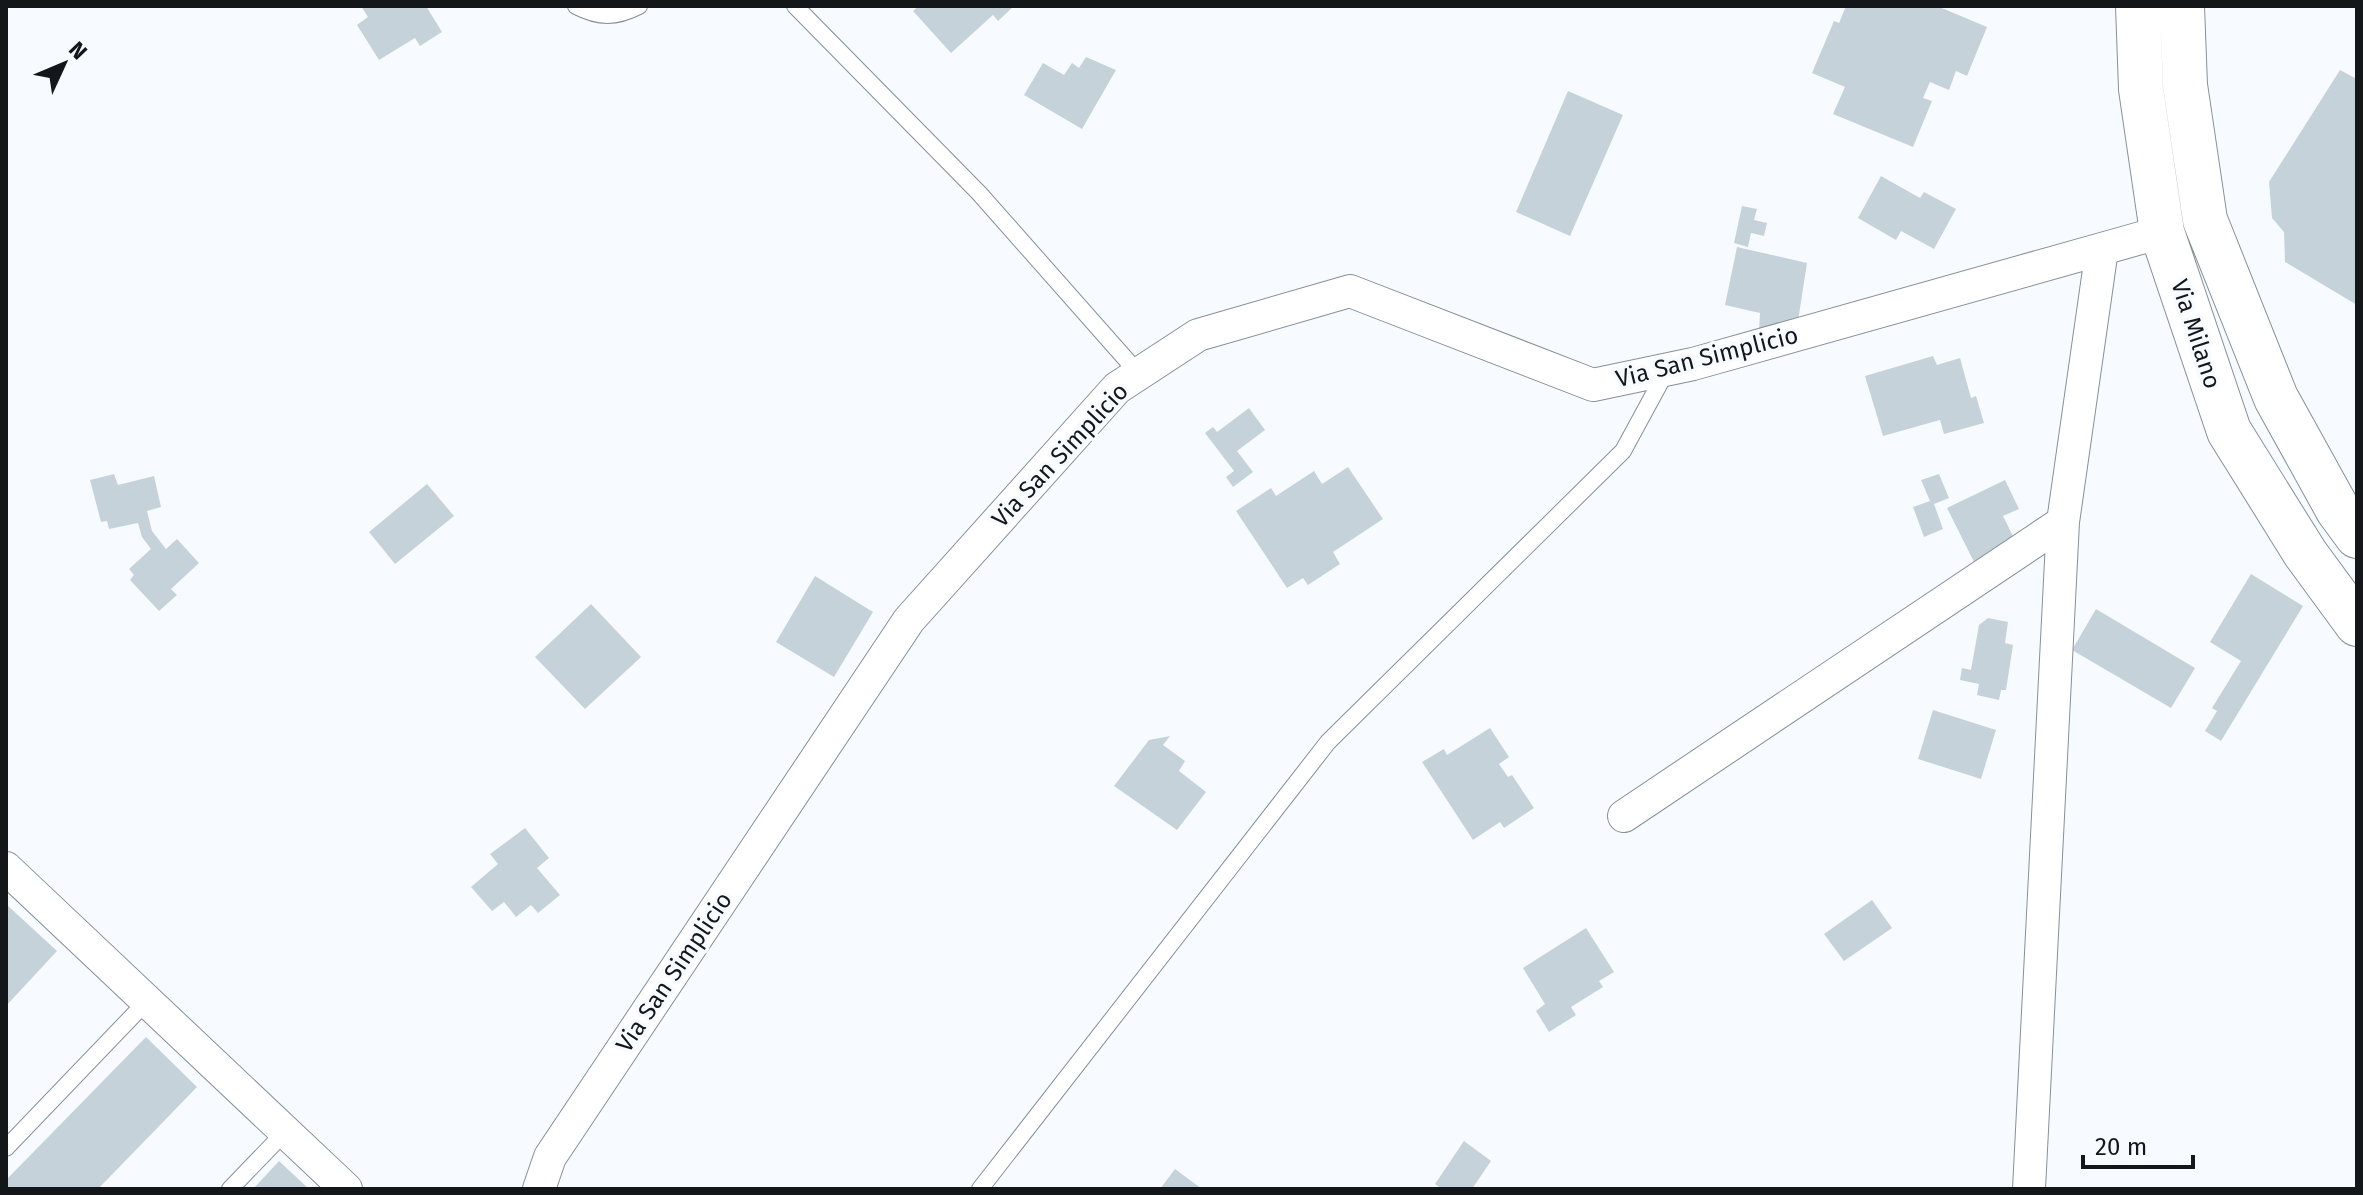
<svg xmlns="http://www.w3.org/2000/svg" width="2363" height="1195" viewBox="0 0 2363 1195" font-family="'Fira Sans',sans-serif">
<rect width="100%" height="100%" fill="#f7fbff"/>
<!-- building -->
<path fill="#c6d2da" d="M361,6H426L442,32L420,46L415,38L379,60L357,25L368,17Z
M919,6H1014L998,21L993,15L951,53L913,11Z
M1846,6H1937L1987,27L1967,76L1956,71L1949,90L1930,82L1923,98L1932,101L1913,147L1833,114L1845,87L1812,73L1834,21L1839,23Z
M1086,57L1116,70L1082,129L1024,95L1043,63L1064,75L1072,63L1079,68Z
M2340,70L2357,79V305L2285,262L2284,232L2272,218L2269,182Z
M1568,91L1623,115L1570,236L1516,212Z
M1881,176L1920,198L1924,192L1956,209L1934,249L1901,231L1896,240L1858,218Z
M1742,206L1757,209L1754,220L1767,223L1764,236L1751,233L1748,247L1734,243Z
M1737,247L1807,263L1798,321L1759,332L1760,313L1725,305Z
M1933,356L1937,365L1960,358L1971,398L1976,396L1984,423L1944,434L1940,420L1883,436L1865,376Z
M1249,408L1265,430L1237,451L1253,472L1233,487L1226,477L1234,471L1205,433L1213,427L1217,432Z
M1348,467L1383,519L1333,552L1340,564L1308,585L1303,578L1287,588L1236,511L1271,488L1276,496L1314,471L1322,484Z
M114,474L118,485L154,476L161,507L147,511L152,531L166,549L177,539L199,563L171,589L177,595L159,611L130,580L134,575L129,569L151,549L142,537L138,523L109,529L107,521L101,522L90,480Z
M1939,474L1949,498L1934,504L1943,529L1924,537L1913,507L1930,501L1921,480Z
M2005,480L2019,509L2003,516L2017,544L1975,564L1947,508Z
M427,484L454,516L395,564L369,532Z
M2251,574L2303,606L2221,741L2205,731L2217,711L2212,708L2241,661L2210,642Z
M815,576L873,612L834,677L776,642Z
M591,604L641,657L585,709L535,657Z
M2096,609L2195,668L2171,708L2072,650Z
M1988,618L2008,622L2005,643L2013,645L2006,690H2001L1999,700L1977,695L1979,684L1960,680L1962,668L1971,670L1979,625Z
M1933,710L1996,730L1981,779L1918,759Z
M1490,728L1509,757L1499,764L1508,777L1512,775L1534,808L1504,828L1500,822L1473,840L1422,762L1444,749L1447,755Z
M1170,736L1163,745L1185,761L1179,771L1206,792L1177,830L1114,786L1149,740Z
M525,828L549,858L537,868L560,895L538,913L531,905L516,917L504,902L492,911L471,887L498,864L490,854Z
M1872,900L1892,928L1844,961L1824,934Z
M6,904L57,951L6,1006Z
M1586,928L1614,972L1599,981L1603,987L1571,1007L1576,1015L1549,1032L1536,1011L1545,1004L1523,968Z
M146,1037L197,1087L98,1189H6V1180Z
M1464,1141L1491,1161L1472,1189H1442L1435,1184Z
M279,1161L309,1189H253Z
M1175,1169L1202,1189H1160Z"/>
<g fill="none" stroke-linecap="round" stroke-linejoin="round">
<defs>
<path id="service" d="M576,6C599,18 616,18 639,6
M795,6L979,193L1139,374
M6,1148L147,1001
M230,1189L285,1132
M980,1189L1328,742L1623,451L1667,370"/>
<path id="minor" d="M1624,816L2063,522
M6,868L346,1189
M539,1189L550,1157L909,620L1117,388L1198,335L1350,291L1593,385L1693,364L2162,232
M2029,1189L2063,522L2102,249"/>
<path id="secondary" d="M2138,6L2141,89L2162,232L2229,431L2305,553L2357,624
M2182,6L2185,85L2205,220L2276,398L2338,510L2357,536"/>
</defs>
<!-- service casing -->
<use href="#service" stroke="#859098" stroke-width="18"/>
<!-- minor casing -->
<use href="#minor" stroke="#859098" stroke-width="34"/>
<!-- secondary casing -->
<use href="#secondary" stroke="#859098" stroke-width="46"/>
<!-- service -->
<use href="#service" stroke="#fff" stroke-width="16"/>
<!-- minor -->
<use href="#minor" stroke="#fff" stroke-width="32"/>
<!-- secondary -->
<use href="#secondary" stroke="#fff" stroke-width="44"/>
</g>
<g text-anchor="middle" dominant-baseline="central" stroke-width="7" stroke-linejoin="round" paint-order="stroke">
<!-- street labels -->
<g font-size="24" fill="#13171a" stroke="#f7fbff">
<text transform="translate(2196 334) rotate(72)">Via Milano</text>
<text transform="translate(1707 357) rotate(-14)">Via San Simplicio</text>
<text transform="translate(1060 455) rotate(-47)">Via San Simplicio</text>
<text transform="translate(674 972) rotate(-56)">Via San Simplicio</text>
</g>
</g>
<!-- border -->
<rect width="2363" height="1195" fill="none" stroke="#13171a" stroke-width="16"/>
<!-- north arrow -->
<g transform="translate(64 64) rotate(46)" stroke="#f7fbff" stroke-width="6" paint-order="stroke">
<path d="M0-6L14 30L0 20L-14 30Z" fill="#13171a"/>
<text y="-12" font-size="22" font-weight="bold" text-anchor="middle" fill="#13171a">N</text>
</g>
<!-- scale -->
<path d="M2083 1155v12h110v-12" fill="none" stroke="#13171a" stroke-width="4"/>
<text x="2095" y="1155" font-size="24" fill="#13171a" stroke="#f7fbff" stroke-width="6" paint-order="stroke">20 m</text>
</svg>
